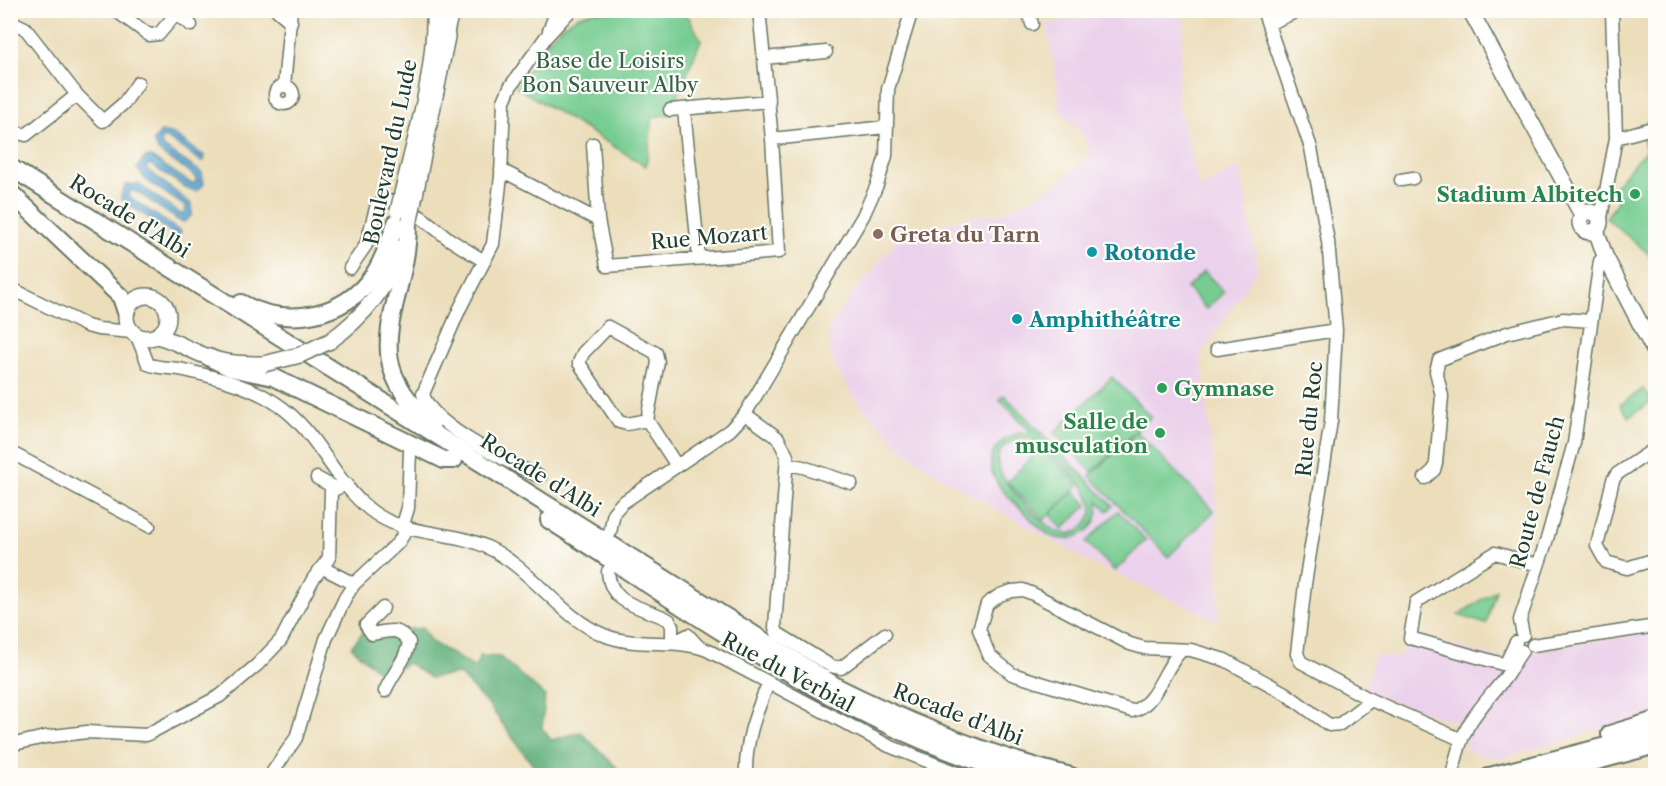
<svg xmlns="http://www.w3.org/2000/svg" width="1666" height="786" viewBox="0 0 1666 786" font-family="'Libre Caslon Text',serif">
<rect width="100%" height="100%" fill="#fdfcf7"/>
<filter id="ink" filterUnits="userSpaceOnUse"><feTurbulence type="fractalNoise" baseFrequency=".0167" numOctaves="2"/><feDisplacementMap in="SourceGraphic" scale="12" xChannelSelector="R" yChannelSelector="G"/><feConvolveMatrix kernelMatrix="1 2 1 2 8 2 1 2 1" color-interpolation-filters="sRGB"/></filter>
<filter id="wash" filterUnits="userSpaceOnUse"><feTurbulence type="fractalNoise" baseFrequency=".008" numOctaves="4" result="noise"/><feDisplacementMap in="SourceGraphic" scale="24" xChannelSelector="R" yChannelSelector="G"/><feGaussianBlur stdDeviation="1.35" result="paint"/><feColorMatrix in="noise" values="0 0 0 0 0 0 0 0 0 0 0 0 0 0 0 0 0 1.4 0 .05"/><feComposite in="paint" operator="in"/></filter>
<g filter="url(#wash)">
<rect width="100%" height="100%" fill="#ecdebb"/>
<!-- built -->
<path fill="#ebd1eb" d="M1127,11H1185L1177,101L1200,188L1240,166L1258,269L1201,355L1216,487L1219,621L1088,561L937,475L901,447L855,399L832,360L828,332L842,308L899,237L967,217L1002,213L1059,183L1090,154L1084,136L1060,110L1047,24Z
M1655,630V713L1499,759L1465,750L1468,727L1365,692L1373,656L1398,657L1415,636L1500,658Z"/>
<!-- green -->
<path fill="#76cc91" stroke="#4a8462" stroke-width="1.5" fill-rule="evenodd" d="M626,10L677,11L678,14L686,13L701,40L670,114L653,117L646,166L516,87C535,62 555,19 589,13C601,11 614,11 626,10Z
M1655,134V259L1606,218L1617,202L1612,189L1646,150L1643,138Z
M1204,271L1224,292L1206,309L1187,288Z
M1112,377L1151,417L1092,472L1054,433Z
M1643,389L1652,401L1629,417L1620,405Z
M1004,395L1113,506L1108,511L1098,501C1099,512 1096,523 1088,530C1078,538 1066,541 1053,537C1042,532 1034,522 1025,513C1015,503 1001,492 995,479C981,451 1006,432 1031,432L1000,400ZM1021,438H1029L1044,445L1084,487L1092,504V513C1072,555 1042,523 1023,502C1004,482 978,451 1021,438Z
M1137,432L1214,511L1168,557L1090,476Z
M1042,447L1079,485L1044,520L1007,482Z
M1074,491L1087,505L1063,529L1050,515Z
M1118,511L1146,540L1115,571L1086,542Z
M1496,590L1486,624L1458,615Z"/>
<!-- forest -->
<path fill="#60b07b" stroke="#407658" stroke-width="1.5" d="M371,623L389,631L423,628L430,641L475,668L480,656L500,657L545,696L542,728L551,740L581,732L624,775H540L490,707L459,674L430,678L408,663L384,676L351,647Z"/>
<!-- water -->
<path fill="#5aa3d1" stroke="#3c7082" stroke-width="1.5" d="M161,132L174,135L204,156V161H201L167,138L161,140L162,146L202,173L204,184L197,191L188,189L150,164L145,168L191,204L192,215L184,222L178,220L137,192L131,190L128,196L181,232L178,237L122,200L121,195L126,185L138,184L181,214L185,213L186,207L146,180L137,168L145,158L151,157L192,184L197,181C190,164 155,160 154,140Z"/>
</g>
<g filter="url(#ink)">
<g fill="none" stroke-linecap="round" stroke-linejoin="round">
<defs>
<path id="minor" d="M115,10L149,35L159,34L176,14L172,10
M277,10L291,22
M1028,10L1032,24
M1263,10L1311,148L1328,241L1336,330L1331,421L1305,584L1297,654L1301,662L1371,700L1460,739
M176,14L191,25
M10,21L25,28L77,95L26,135L10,131
M1268,24L1300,10
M448,30L453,10
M549,31L557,10
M764,58L826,52
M284,86L291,10
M275 95a9 9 0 1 1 18 0a9 9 0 1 1-18 0Z
M77,95L103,121L124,103L138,83
M670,110L769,101
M684,110L699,258
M1616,138L1656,127
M772,139L886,127
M593,144L598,220L607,266L779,252L772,139L759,10
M501,170L598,220
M1401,180L1413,178
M1600,223L1616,138L1612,10
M350,268L366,245L376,208L381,203L390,201L421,217L449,239L484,261
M10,288L87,326L98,329L132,332
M608,327L656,353L658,362L647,420L627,424L619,422L579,363L583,353Z
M137,336L148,364C159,369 172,367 184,370C215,377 251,386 277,404C318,431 332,479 369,509C404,538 450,529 489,548C532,569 561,618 604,635C637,649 673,637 707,650L889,746L965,776
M1217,349L1336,330
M745,414L778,438L787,456L775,627L777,633L831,666L841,668L885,634
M647,420L677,466
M1656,448L1617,474L1613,480L1597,546L1606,562L1627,568L1656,559
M10,452L149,526
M788,464L803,467L851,483
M540,477C510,462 432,427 423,394L460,308L493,244L501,176L504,101L510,87L546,37L571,10
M317,478L335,488
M1425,478L1434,470L1436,463L1442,396L1436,371L1439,360L1507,333L1563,319L1591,321
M402,528L408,508L410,451
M610,533L614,512L622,503L730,430L745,414L863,216L877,185L886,156L888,89L912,10
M323,568L354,584
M608,571C610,607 643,606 669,620L672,626V643
M383,608L366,625L372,634C389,631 398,626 409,642C407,659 392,674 385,691
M1523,635L1520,620L1547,539L1574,443L1600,261
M672,643L688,635L699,647
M1533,645L1656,626
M1181,651C1163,668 1157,705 1132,711L1012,674L989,655L979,629L987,604L1000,595L1012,591L1023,590L1033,594L1130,644L1144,648L1191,650L1225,660L1285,693L1329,725L1340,724L1371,700
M1506,663L1516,642
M1506,665L1410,638L1416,602L1495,553L1538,565
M10,745L45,737L87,732L146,735L220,696L257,665L281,640L313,579L329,558L331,491L347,484
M1453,772C1462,724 1475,715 1504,679C1511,670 1515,660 1522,651
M270,776L296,738L326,639L345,598L354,584L398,543L407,529
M746,776C745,741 755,715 768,684"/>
<path id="major" d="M1470,10L1582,215
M402,194C416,134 436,72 434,10
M415,195L447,37L444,10
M1580 222a10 10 0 1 1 20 0a10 10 0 1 1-20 0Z
M1596,230L1605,256L1656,354
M126 317a21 21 0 1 1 42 0a21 21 0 1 1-42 0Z
M157,336C177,341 192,352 211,358C228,364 245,364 264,364
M330,341C364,317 388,287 401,248"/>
<path id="highway" d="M10,167L839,688C914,725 989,756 1071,776
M10,192L121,297L126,312
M408,227C407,306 352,358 432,423
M241,303C286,328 344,318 374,274C384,259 390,240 396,223
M210,358L231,368L273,377L444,460H454
M549,520C700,616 849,728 1024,776
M1610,734L1656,720
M1490,776L1656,733
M1542,776L1656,745"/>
</defs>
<!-- minor casing -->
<use href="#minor" stroke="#677563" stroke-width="15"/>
<!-- major casing -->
<use href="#major" stroke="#677563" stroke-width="18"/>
<!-- highway casing -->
<use href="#highway" stroke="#677563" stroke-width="20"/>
<!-- minor -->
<use href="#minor" stroke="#fff" stroke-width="12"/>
<!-- major -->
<use href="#major" stroke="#fff" stroke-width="15"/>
<!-- highway -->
<use href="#highway" stroke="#fff" stroke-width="16"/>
<defs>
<path id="major-bridge" d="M398,211L402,194
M410,220L415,195
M264,364L300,355L330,341"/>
</defs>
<!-- major-bridge casing -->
<use href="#major-bridge" stroke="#677563" stroke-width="18" stroke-linecap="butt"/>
<!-- major-bridge -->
<use href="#major-bridge" stroke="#fff" stroke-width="15"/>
</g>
</g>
<!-- markers -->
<g fill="#2e9e5b" stroke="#fdfcf7" stroke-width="2">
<circle cx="1635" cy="194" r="6"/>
<circle cx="1162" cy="388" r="6"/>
<circle cx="1160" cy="433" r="6"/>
</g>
<circle fill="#8d6e63" stroke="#fdfcf7" stroke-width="2" cx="878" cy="234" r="6"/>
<g fill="#0f9aa8" stroke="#fdfcf7" stroke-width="2">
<circle cx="1092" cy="252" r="6"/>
<circle cx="1017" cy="319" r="6"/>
</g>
<g text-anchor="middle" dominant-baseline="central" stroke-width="4.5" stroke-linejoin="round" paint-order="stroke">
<!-- park labels -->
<g font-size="21" fill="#35614b" stroke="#fdfcf7">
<text x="610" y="60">Base de Loisirs<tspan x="610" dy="24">Bon Sauveur Alby</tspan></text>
</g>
<!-- street labels -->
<g font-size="21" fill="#1f3d34" stroke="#fdfcf7">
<text transform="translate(390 152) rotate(-78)">Boulevard du Lude</text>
<text transform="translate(130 216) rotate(32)">Rocade d'Albi</text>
<text transform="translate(709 237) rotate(-5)">Rue Mozart</text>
<text transform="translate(1309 419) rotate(-84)">Rue du Roc</text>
<text transform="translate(541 475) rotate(32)">Rocade d'Albi</text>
<text transform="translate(1537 492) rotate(-75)">Route de Fauch</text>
<text transform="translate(788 672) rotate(28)">Rue du Verbial</text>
<text transform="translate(958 714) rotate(21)">Rocade d'Albi</text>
</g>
<!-- leisure labels -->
<g font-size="21" font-weight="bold" fill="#27864d" stroke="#fdfcf7" text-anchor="end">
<text x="1623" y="194">Stadium Albitech</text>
<text x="1174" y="388" text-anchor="start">Gymnase</text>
<text x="1148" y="421">Salle de<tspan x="1148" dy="24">musculation</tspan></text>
</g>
<!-- education labels -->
<g font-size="21" font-weight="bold" fill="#785e54" stroke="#fdfcf7" text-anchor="start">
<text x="890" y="234">Greta du Tarn</text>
</g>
<!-- culture labels -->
<g font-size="21" font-weight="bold" fill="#0d838f" stroke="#fdfcf7" text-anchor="start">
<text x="1104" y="252">Rotonde</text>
<text x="1029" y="319">Amphithéâtre</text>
</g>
</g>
<!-- margin -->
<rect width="1666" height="786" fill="none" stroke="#fdfcf7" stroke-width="36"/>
</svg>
